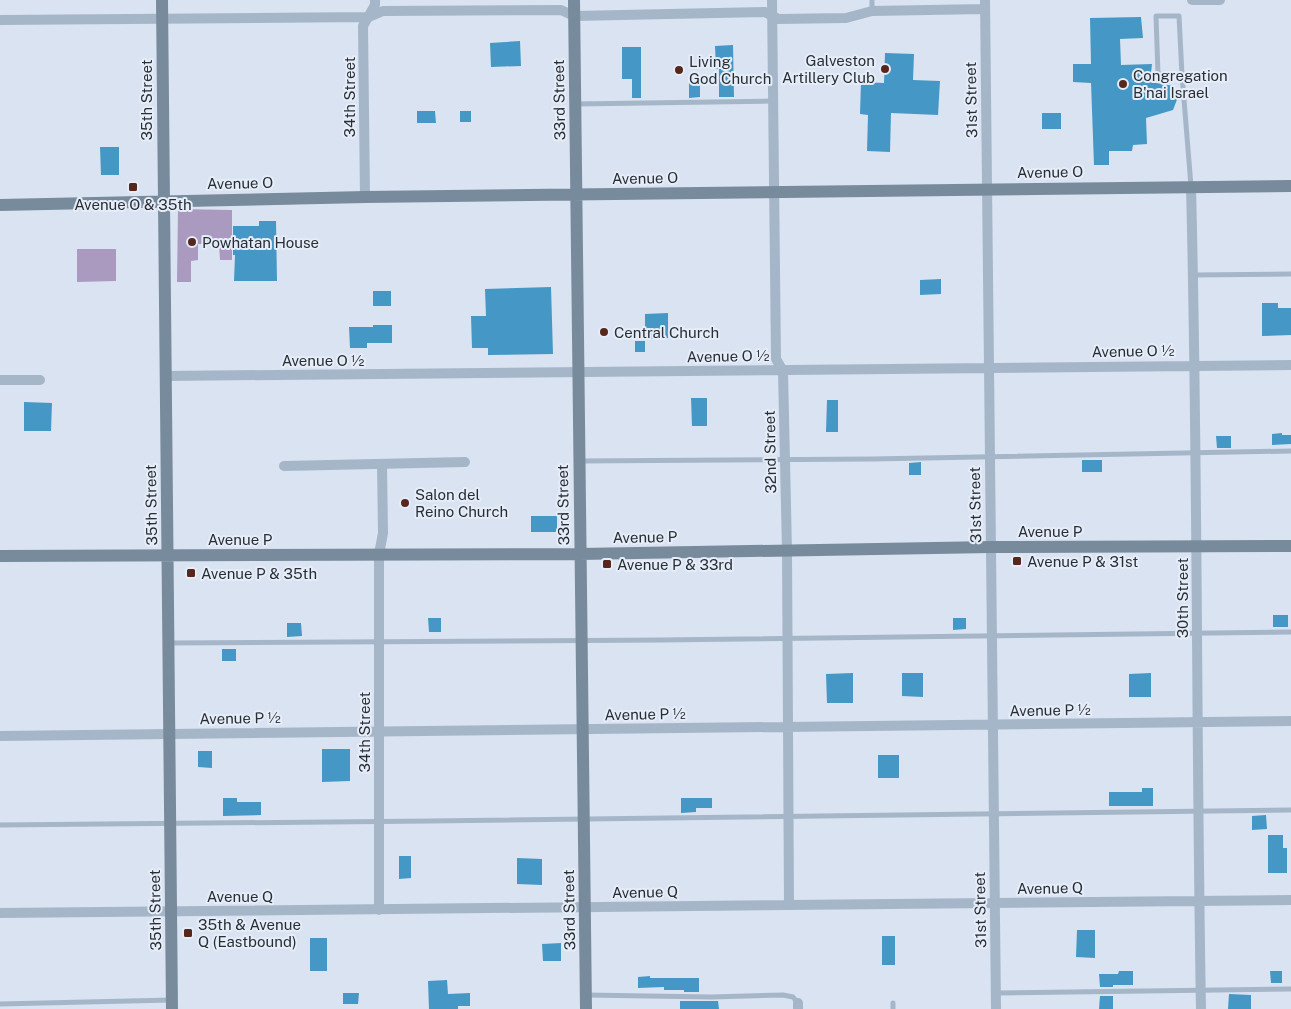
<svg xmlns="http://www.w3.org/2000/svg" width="1291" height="1009" viewBox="0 0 1291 1009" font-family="'Public Sans',sans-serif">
<rect width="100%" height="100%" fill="#dae3f1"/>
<!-- green -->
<path fill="#ab9ac0" d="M178,209L232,210V260H220L219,244H198V260L191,261V282H177Z
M77,249H116V281L77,282Z"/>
<!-- building -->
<path fill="#4598c5" d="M1141,17L1143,38L1120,39L1121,65L1152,64L1150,82L1174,86L1178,97L1173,110L1146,118L1147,144L1133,145L1132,151H1109V165H1094L1091,83L1073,82V64H1091L1090,18Z
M520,41L521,66L491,67L490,43Z
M733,45L734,97H719V69H716L715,46Z
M622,47H641V98H632V79H622Z
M885,53L914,54L913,80L940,81L938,115L891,113L890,152L867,151L868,115L860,114L861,82L884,83Z
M689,81H700V97L689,98Z
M417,111H435L436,123H417Z
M460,111H471V122H460Z
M1042,113H1061V129H1042Z
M100,147H119V175H101Z
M259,221H276L277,281H234L235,255H233V226H259Z
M941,279V294L920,295V280Z
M551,287L553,354L488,355V348H472L471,316H486L485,289Z
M373,291H391V306H373Z
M1262,303H1278V308H1291V335L1262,336Z
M668,313V338L645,339V314Z
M373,325H392V343H367V348H350L349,327H373Z
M635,341H645V352H635Z
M691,398H707V426H692Z
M827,400H838V432H826Z
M24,402L52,403L51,431H24Z
M1282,433V435H1291V444L1272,445V434Z
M1216,436H1231V448H1217Z
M1082,460H1102V472H1082Z
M921,462V475H909V463Z
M531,516H557V532H531Z
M1273,615H1288V627H1273Z
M428,618H441V632H429Z
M953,618H966V629L953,630Z
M287,623H301L302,636L287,637Z
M222,649H236V661H222Z
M853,673V703H827L826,674Z
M902,673H923V697L902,696Z
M1151,673V697H1129V674Z
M322,749H350V781L322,782Z
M198,751H212V768L198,767Z
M878,755H899V778H878Z
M1142,788H1153V806H1109V792H1142Z
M223,798H237V802H261V815L223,816Z
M681,798H712V808H696V812L681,813Z
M1266,815L1267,829L1252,830V816Z
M1268,835H1283V848H1287V873H1268Z
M399,856H411V878L399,879Z
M517,858L542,859V885L517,884Z
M1077,930H1095V958L1076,957Z
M882,936H895V965H882Z
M310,938H327V971H310Z
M561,943V961H543L542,944Z
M1119,971H1133V985H1113V987H1100L1099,974H1118Z
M1270,971H1282V983H1271Z
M650,976V978H699V992H684V990H664V987L638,988V977Z
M447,980L448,994L470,993V1006H458V1009H429L428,981Z
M343,993H359L358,1004H343Z
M1229,994L1251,995V1009H1228Z
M1100,996H1113V1009H1099Z
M680,1001H718L719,1009H680Z"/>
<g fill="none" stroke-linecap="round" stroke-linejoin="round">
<!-- lane -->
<path stroke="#a6b6c9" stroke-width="5" d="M872,0V11
M1182,75L1158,74L1156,16H1179L1182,75L1191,186
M576,104L773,101
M1193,275L1291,274
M579,461L872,459L1291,451
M169,643L660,640L1291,632
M0,825L430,821L1291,810
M996,993L1291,989
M586,995L711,997L783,995L793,997L798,1003
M893,1003V1009
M0,1004L172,1000"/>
<!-- street -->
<path stroke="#a6b6c9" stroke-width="10" d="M772,0L776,359L783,371L787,551L789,905
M985,0L996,1009
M1192,0H1220
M0,20L369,17L383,11L561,10L574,16L765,12L778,19L846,18L872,11L985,9
M1191,187C1198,461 1196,735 1201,1009
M365,197L363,26L375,5V0
M166,376L1291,365
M0,380H40
M284,466L465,462
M0,736L1291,721
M379,910V554L383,533L382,464
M0,913L1291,900
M798,1003V1009"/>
<!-- secondary -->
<path stroke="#788b9d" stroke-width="12" d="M162,0L172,1009
M574,0L586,1009
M0,205L365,197L1291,186
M0,556L580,554L991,547L1291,546"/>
</g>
<!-- markers -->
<g fill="#56271d" stroke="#e6edf9" stroke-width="2">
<circle cx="885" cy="69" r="5"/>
<circle cx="679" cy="70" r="5"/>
<circle cx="1123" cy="84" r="5"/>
<rect x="128" y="182" width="10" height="10" rx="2.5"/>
<circle cx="192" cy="242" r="5"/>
<circle cx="604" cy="332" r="5"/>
<circle cx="405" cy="503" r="5"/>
<rect x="1012" y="556" width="10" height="10" rx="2.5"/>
<rect x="602" y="559" width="10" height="10" rx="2.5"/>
<rect x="186" y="568" width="10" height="10" rx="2.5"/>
<rect x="183" y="928" width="10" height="10" rx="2.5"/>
</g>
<g text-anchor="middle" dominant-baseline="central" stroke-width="4" stroke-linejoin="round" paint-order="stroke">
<!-- poi labels -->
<g font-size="15" fill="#272f35" stroke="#e6edf9" text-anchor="start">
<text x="875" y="60" text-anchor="end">Galveston<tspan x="875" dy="17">Artillery Club</tspan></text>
<text x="689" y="61">Living<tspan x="689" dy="17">God Church</tspan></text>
<text x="1133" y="75">Congregation<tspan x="1133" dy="17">B'nai Israel</tspan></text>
<text x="133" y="204" text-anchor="middle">Avenue O &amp; 35th</text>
<text x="202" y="242">Powhatan House</text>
<text x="614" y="332">Central Church</text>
<text x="415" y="494">Salon del<tspan x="415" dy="17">Reino Church</tspan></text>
<text x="1027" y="561">Avenue P &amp; 31st</text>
<text x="617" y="564">Avenue P &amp; 33rd</text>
<text x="201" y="573">Avenue P &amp; 35th</text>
<text x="198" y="924">35th &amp; Avenue<tspan x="198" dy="17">Q (Eastbound)</tspan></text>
</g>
<!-- street labels -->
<g font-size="15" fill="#272f35" stroke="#e6edf9">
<text transform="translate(349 97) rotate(-90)">34th Street</text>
<text transform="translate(146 100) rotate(-90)">35th Street</text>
<text transform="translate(559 100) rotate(-91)">33rd Street</text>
<text transform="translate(971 100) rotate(-91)">31st Street</text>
<text transform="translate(1050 172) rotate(-1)">Avenue O</text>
<text transform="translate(645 178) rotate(-1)">Avenue O</text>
<text transform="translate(240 183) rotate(-1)">Avenue O</text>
<text transform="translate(1133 351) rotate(-1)">Avenue O ½</text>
<text transform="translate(728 356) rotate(-1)">Avenue O ½</text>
<text x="323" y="360">Avenue O ½</text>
<text transform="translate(770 452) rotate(-91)">32nd Street</text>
<text transform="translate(151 505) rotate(-91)">35th Street</text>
<text transform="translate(563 505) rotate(-91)">33rd Street</text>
<text transform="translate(975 505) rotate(-91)">31st Street</text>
<text x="1050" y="531">Avenue P</text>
<text transform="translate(645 537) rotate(-1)">Avenue P</text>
<text x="240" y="539">Avenue P</text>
<text transform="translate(1182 598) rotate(-90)">30th Street</text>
<text transform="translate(1050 710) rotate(-1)">Avenue P ½</text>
<text transform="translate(645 714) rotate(-1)">Avenue P ½</text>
<text transform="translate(240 718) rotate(-1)">Avenue P ½</text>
<text transform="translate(364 732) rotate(-90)">34th Street</text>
<text transform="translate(1050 888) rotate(-1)">Avenue Q</text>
<text transform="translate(645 892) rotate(-1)">Avenue Q</text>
<text x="240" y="896">Avenue Q</text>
<text transform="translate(155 910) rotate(-91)">35th Street</text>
<text transform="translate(569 910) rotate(-91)">33rd Street</text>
<text transform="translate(980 910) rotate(-91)">31st Street</text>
</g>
</g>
</svg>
